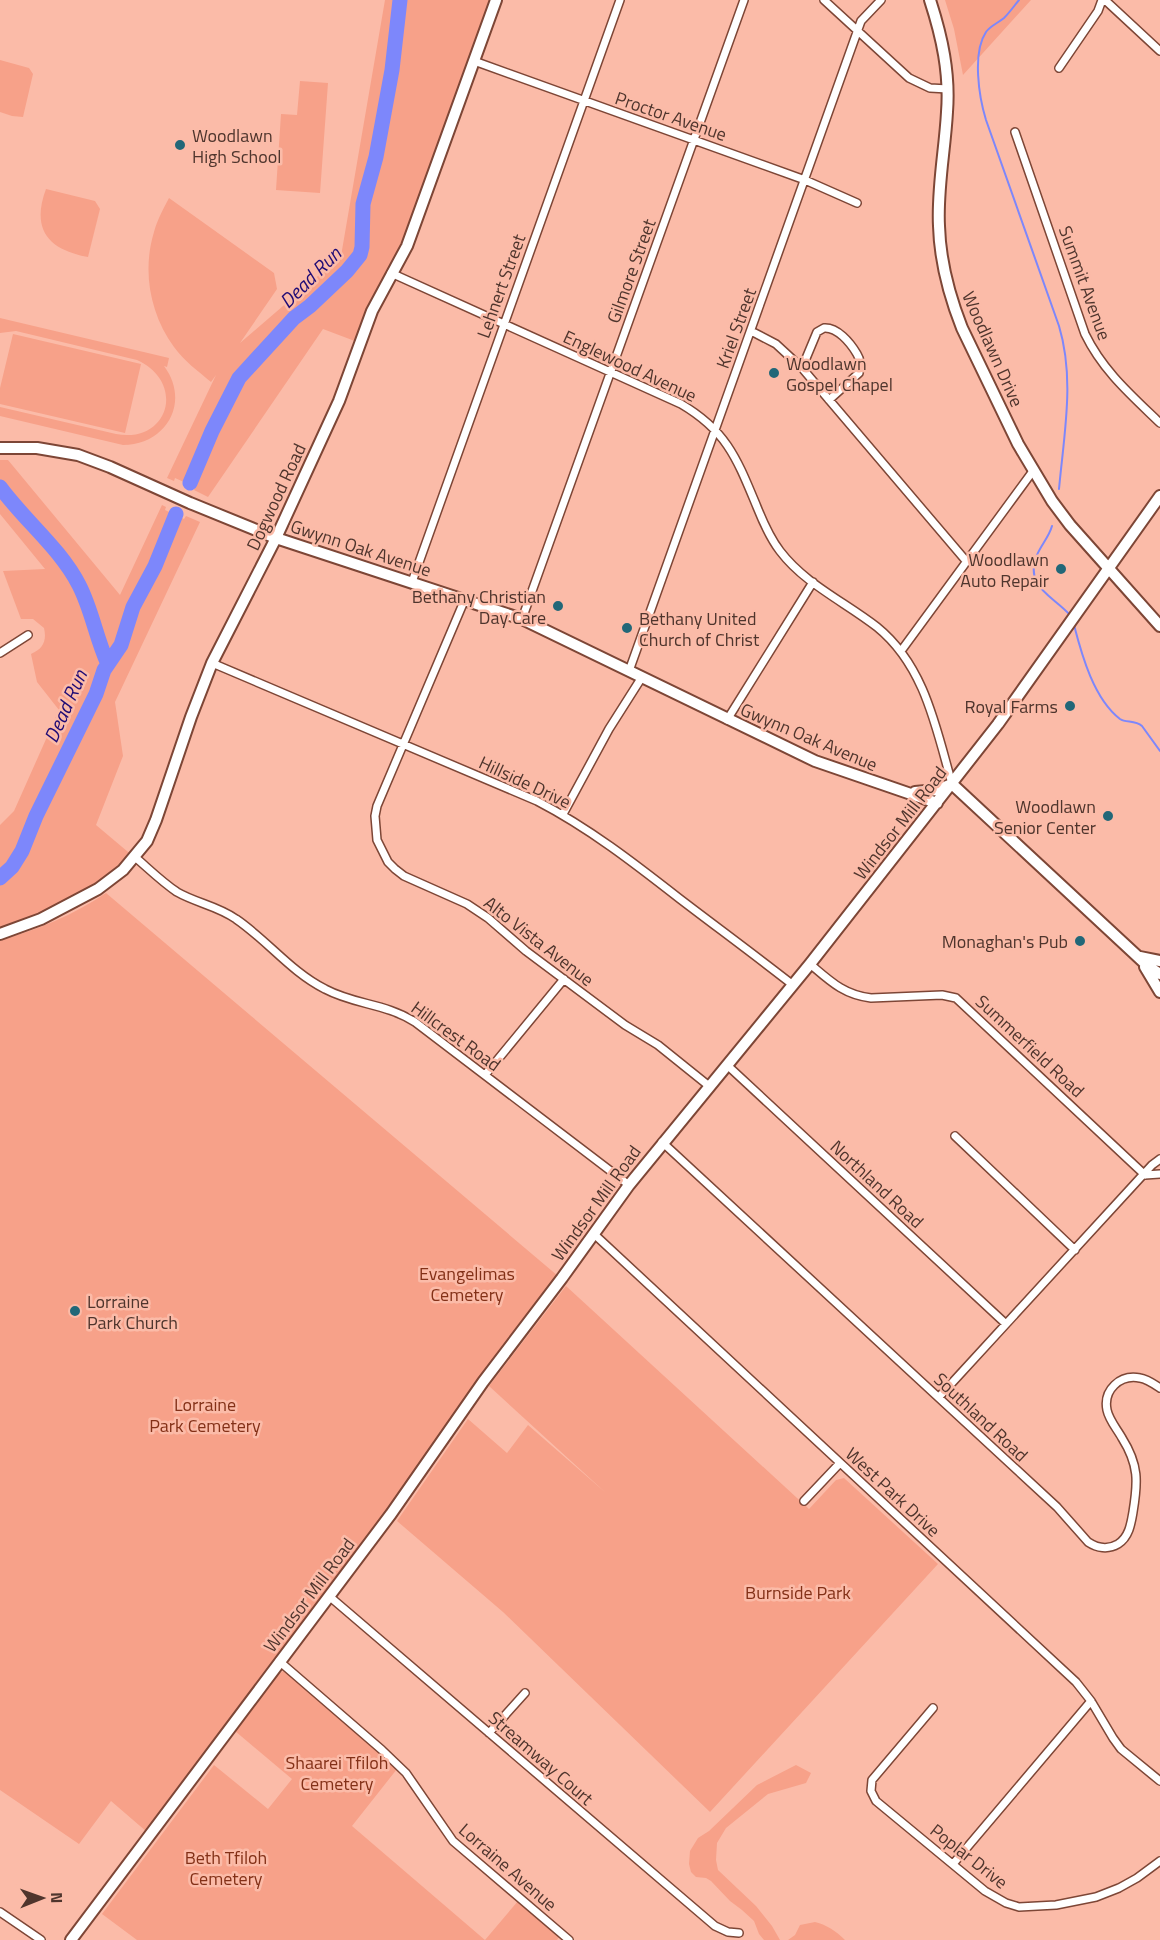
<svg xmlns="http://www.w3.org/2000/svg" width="1160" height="1940" viewBox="0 0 1160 1940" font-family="'Titillium Web',sans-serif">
<rect width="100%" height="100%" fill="#fbbba8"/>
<!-- green -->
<path fill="#f7a189" d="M385,0H493L404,250L360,343L323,329L208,497L194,490L195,487L175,478L174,481L167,478L216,375L211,382C198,371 184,361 174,347C150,314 142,271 154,232C157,221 163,209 169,198L274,273L277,289L240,343L341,256Z
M945,0H1031L963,75L954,29Z
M0,60L29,68L33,74L23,117L12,116L0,112Z
M300,81L328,83L320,193L276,190L281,114L297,115Z
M46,189L95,201L100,209L88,257C48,250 31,229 46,189Z
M0,318L169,358L167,367L164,366C191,402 166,445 123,445L0,416V407L116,434C168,444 187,383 137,360L16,331L0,333Z
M13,334L141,364L125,433L0,404V388Z
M0,460H8L120,595L162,505L166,507L165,510L184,519L186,516L200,522L115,702L123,756L96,825L134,857L102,887L0,934V825L14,811L59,710L37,682L31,654C43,649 47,641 44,628L33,619H21L3,571L45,569L0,514Z
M106,893L558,1276L387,1511L147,1832L111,1801L79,1844L0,1790V940C38,930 73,915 106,893Z
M566,1286L809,1509L836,1480L844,1478L938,1564L710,1812L503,1612L397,1521L468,1419L507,1453L528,1425L606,1493L489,1386Z
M285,1670L379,1751L397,1769L352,1826L485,1940L518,1901L559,1937L557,1940H137L102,1914L214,1765L268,1809L292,1779L235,1731L276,1676Z
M796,1765L811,1773L806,1783L768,1794L726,1828L717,1843L716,1860L718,1870L756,1906L772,1926L780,1940H764L759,1934L754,1921L742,1910L730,1901L711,1881L706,1878L696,1877L691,1872L689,1864L690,1851L698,1838L709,1831L757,1785Z
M815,1922C827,1925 836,1931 845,1940H788L795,1935L800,1925Z"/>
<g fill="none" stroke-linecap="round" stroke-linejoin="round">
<!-- stream -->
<path stroke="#7d87fb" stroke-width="2" d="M1019,0C1014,6 1010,12 1004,18C998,23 990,26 986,32C972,53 979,97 986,120L1059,326C1075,379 1064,434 1059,489
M1052,526C1049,537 1041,545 1037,555C1024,587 1052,595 1070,615
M1074,625C1082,656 1094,699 1120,719C1126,723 1135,720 1142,726L1160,751"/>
<!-- river -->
<path stroke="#7d87fb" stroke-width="15" d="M190,483L212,431L239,378L294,318L310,306L347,271L360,255L362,247L363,204L376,157L392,70L400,0
M0,487C24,520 60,548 79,585C92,610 96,638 108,664
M0,878L12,867L22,851L36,816L96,694L104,670L121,645L133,607L155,566L176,514"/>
<defs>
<path id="street" d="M824,0L909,78L930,88L948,89
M1105,0L1160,51
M474,61L805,180L857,203
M1059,68L1098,11L1102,0
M1015,132L1085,334C1103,371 1131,395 1160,423
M391,273L681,404C727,431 737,459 757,507C763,522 770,538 780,551C805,584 845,602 877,627C925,666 936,728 952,784
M751,331L776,344L802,368L967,562
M802,368L817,332L824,328C837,327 850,342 857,354C861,360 860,366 859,373L829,400
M412,582L620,0
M465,599L377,806L375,816L377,840L388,862L395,869L404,876L467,904L488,918L526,951L625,1025L658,1045L709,1086
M522,619L744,0
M901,651L1033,471
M0,653L28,635
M212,663L537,801C589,828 634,863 680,899C718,928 756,956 793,985
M629,671L861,21L881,0
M727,720L813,582
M563,814L609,729L642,677
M135,857C149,869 162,882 177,892C196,903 218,906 236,919C267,940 291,972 325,989C355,1005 385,1003 415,1022L629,1185
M810,964C830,981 844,995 871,998L942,995L956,998L1145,1175
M727,1065L1006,1324
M485,1075L564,979
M955,1136L1075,1250
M662,1142L1057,1507L1088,1542C1097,1548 1108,1550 1118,1544C1129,1537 1131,1524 1133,1512C1138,1482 1139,1465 1122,1438C1117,1429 1109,1420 1107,1410C1103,1390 1120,1374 1140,1378C1147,1379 1154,1384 1160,1388
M1145,1175L1160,1174
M594,1234L1076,1682L1091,1701L1113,1738L1121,1749L1160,1781
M939,1397L1152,1165L1160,1159
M804,1501L840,1463
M329,1596L715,1926L728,1932L739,1933
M279,1661L382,1750L406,1773L453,1841L569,1940
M933,1708L872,1780L871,1791L876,1801L985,1891L1006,1903L1019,1907L1056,1905L1096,1897L1119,1888L1137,1878L1160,1861
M489,1733L525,1693
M953,1864L1091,1701
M0,1912L41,1940"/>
<path id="secondary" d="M930,0C942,37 950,73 947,112C945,150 937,188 939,226C940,261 949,295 962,328L1018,444L1052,501L1070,525L1160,626
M0,448H37L78,455L110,467L190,503L276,538L522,619L815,761L937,803
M952,784L1149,967L1160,974
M915,792L937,790L949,785
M0,934L41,919L98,889L123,870L147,841L156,820L191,717L212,663L276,538L339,401L372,311L407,246L496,0
M1140,957L1160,961
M1145,967L1160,992
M71,1940L391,1514L483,1382L562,1278L629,1185L810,964L998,724L1160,496"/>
</defs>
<!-- street casing -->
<use href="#street" stroke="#7d4636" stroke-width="10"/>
<!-- secondary casing -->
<use href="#secondary" stroke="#7d4636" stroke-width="14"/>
<!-- street -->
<use href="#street" stroke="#fff" stroke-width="7"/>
<!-- secondary -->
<use href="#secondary" stroke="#fff" stroke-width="10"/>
</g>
<!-- markers -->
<g fill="#226778" stroke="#fbbba8" stroke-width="2">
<circle cx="180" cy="145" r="6"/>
<circle cx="774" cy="373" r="6"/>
<circle cx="1061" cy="569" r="6"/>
<circle cx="558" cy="606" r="6"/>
<circle cx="627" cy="628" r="6"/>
<circle cx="1070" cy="706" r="6"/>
<circle cx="1108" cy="816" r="6"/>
<circle cx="1080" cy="941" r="6"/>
<circle cx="75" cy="1311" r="6"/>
</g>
<g text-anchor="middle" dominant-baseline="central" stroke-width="5" stroke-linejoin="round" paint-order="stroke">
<!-- street labels -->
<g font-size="18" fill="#4f352d" stroke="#fbbba8">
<text transform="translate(671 116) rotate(19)">Proctor Avenue</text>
<text transform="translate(631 271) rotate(-70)">Gilmore Street</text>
<text transform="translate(1085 283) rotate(70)">Summit Avenue</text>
<text transform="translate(501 286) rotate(-70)">Lehnert Street</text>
<text transform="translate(736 328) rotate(-70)">Kriel Street</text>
<text transform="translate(993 349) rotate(66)">Woodlawn Drive</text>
<text transform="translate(630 366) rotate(25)">Englewood Avenue</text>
<text transform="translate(276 497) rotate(-65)">Dogwood Road</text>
<text transform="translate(361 548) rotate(18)">Gwynn Oak Avenue</text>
<text transform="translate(809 737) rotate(23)">Gwynn Oak Avenue</text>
<text transform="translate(525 782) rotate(25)">Hillside Drive</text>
<text transform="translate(900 823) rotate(-52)">Windsor Mill Road</text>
<text transform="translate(539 941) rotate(38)">Alto Vista Avenue</text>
<text transform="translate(456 1036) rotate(36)">Hillcrest Road</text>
<text transform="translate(1030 1046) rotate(43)">Summerfield Road</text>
<text transform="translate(877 1184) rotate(43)">Northland Road</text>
<text transform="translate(596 1203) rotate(-54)">Windsor Mill Road</text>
<text transform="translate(981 1417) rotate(43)">Southland Road</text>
<text transform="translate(893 1492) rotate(43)">West Park Drive</text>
<text transform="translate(309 1595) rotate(-53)">Windsor Mill Road</text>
<text transform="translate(541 1758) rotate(41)">Streamway Court</text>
<text transform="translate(969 1856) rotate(38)">Poplar Drive</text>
<text transform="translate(508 1867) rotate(41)">Lorraine Avenue</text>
</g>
<!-- poi labels -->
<g font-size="18" fill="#4f352d" stroke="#fbbba8" text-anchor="end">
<text x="192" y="135" text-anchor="start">Woodlawn<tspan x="192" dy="21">High School</tspan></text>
<text x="786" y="363" text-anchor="start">Woodlawn<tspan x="786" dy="21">Gospel Chapel</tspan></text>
<text x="1049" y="559">Woodlawn<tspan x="1049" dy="21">Auto Repair</tspan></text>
<text x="546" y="596">Bethany Christian<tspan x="546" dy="21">Day Care</tspan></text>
<text x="639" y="618" text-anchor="start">Bethany United<tspan x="639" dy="21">Church of Christ</tspan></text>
<text x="1058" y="706">Royal Farms</text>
<text x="1096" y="806">Woodlawn<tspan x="1096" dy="21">Senior Center</tspan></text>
<text x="1068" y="941">Monaghan's Pub</text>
<text x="87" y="1301" text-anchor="start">Lorraine<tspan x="87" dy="21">Park Church</tspan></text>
</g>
<!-- park labels -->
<g font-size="18" fill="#833017" stroke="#fbbba8">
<text x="467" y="1273">Evangelimas<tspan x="467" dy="21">Cemetery</tspan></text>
<text x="205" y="1404">Lorraine<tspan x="205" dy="21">Park Cemetery</tspan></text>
<text x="798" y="1592">Burnside Park</text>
<text x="337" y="1762">Shaarei Tfiloh<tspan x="337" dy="21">Cemetery</tspan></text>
<text x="226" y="1857">Beth Tfiloh<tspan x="226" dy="21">Cemetery</tspan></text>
</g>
<!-- water labels -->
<g font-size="20" font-style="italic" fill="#1f0b75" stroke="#fbbba8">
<text transform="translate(310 277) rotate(-45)">Dead Run</text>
<text transform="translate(65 706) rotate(-66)">Dead Run</text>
</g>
</g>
<!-- north arrow -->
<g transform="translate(42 1898) rotate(89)" stroke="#fbbba8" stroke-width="4.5" paint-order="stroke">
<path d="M0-4.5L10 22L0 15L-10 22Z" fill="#4f352d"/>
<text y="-9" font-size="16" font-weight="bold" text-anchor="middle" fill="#4f352d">N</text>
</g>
</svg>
